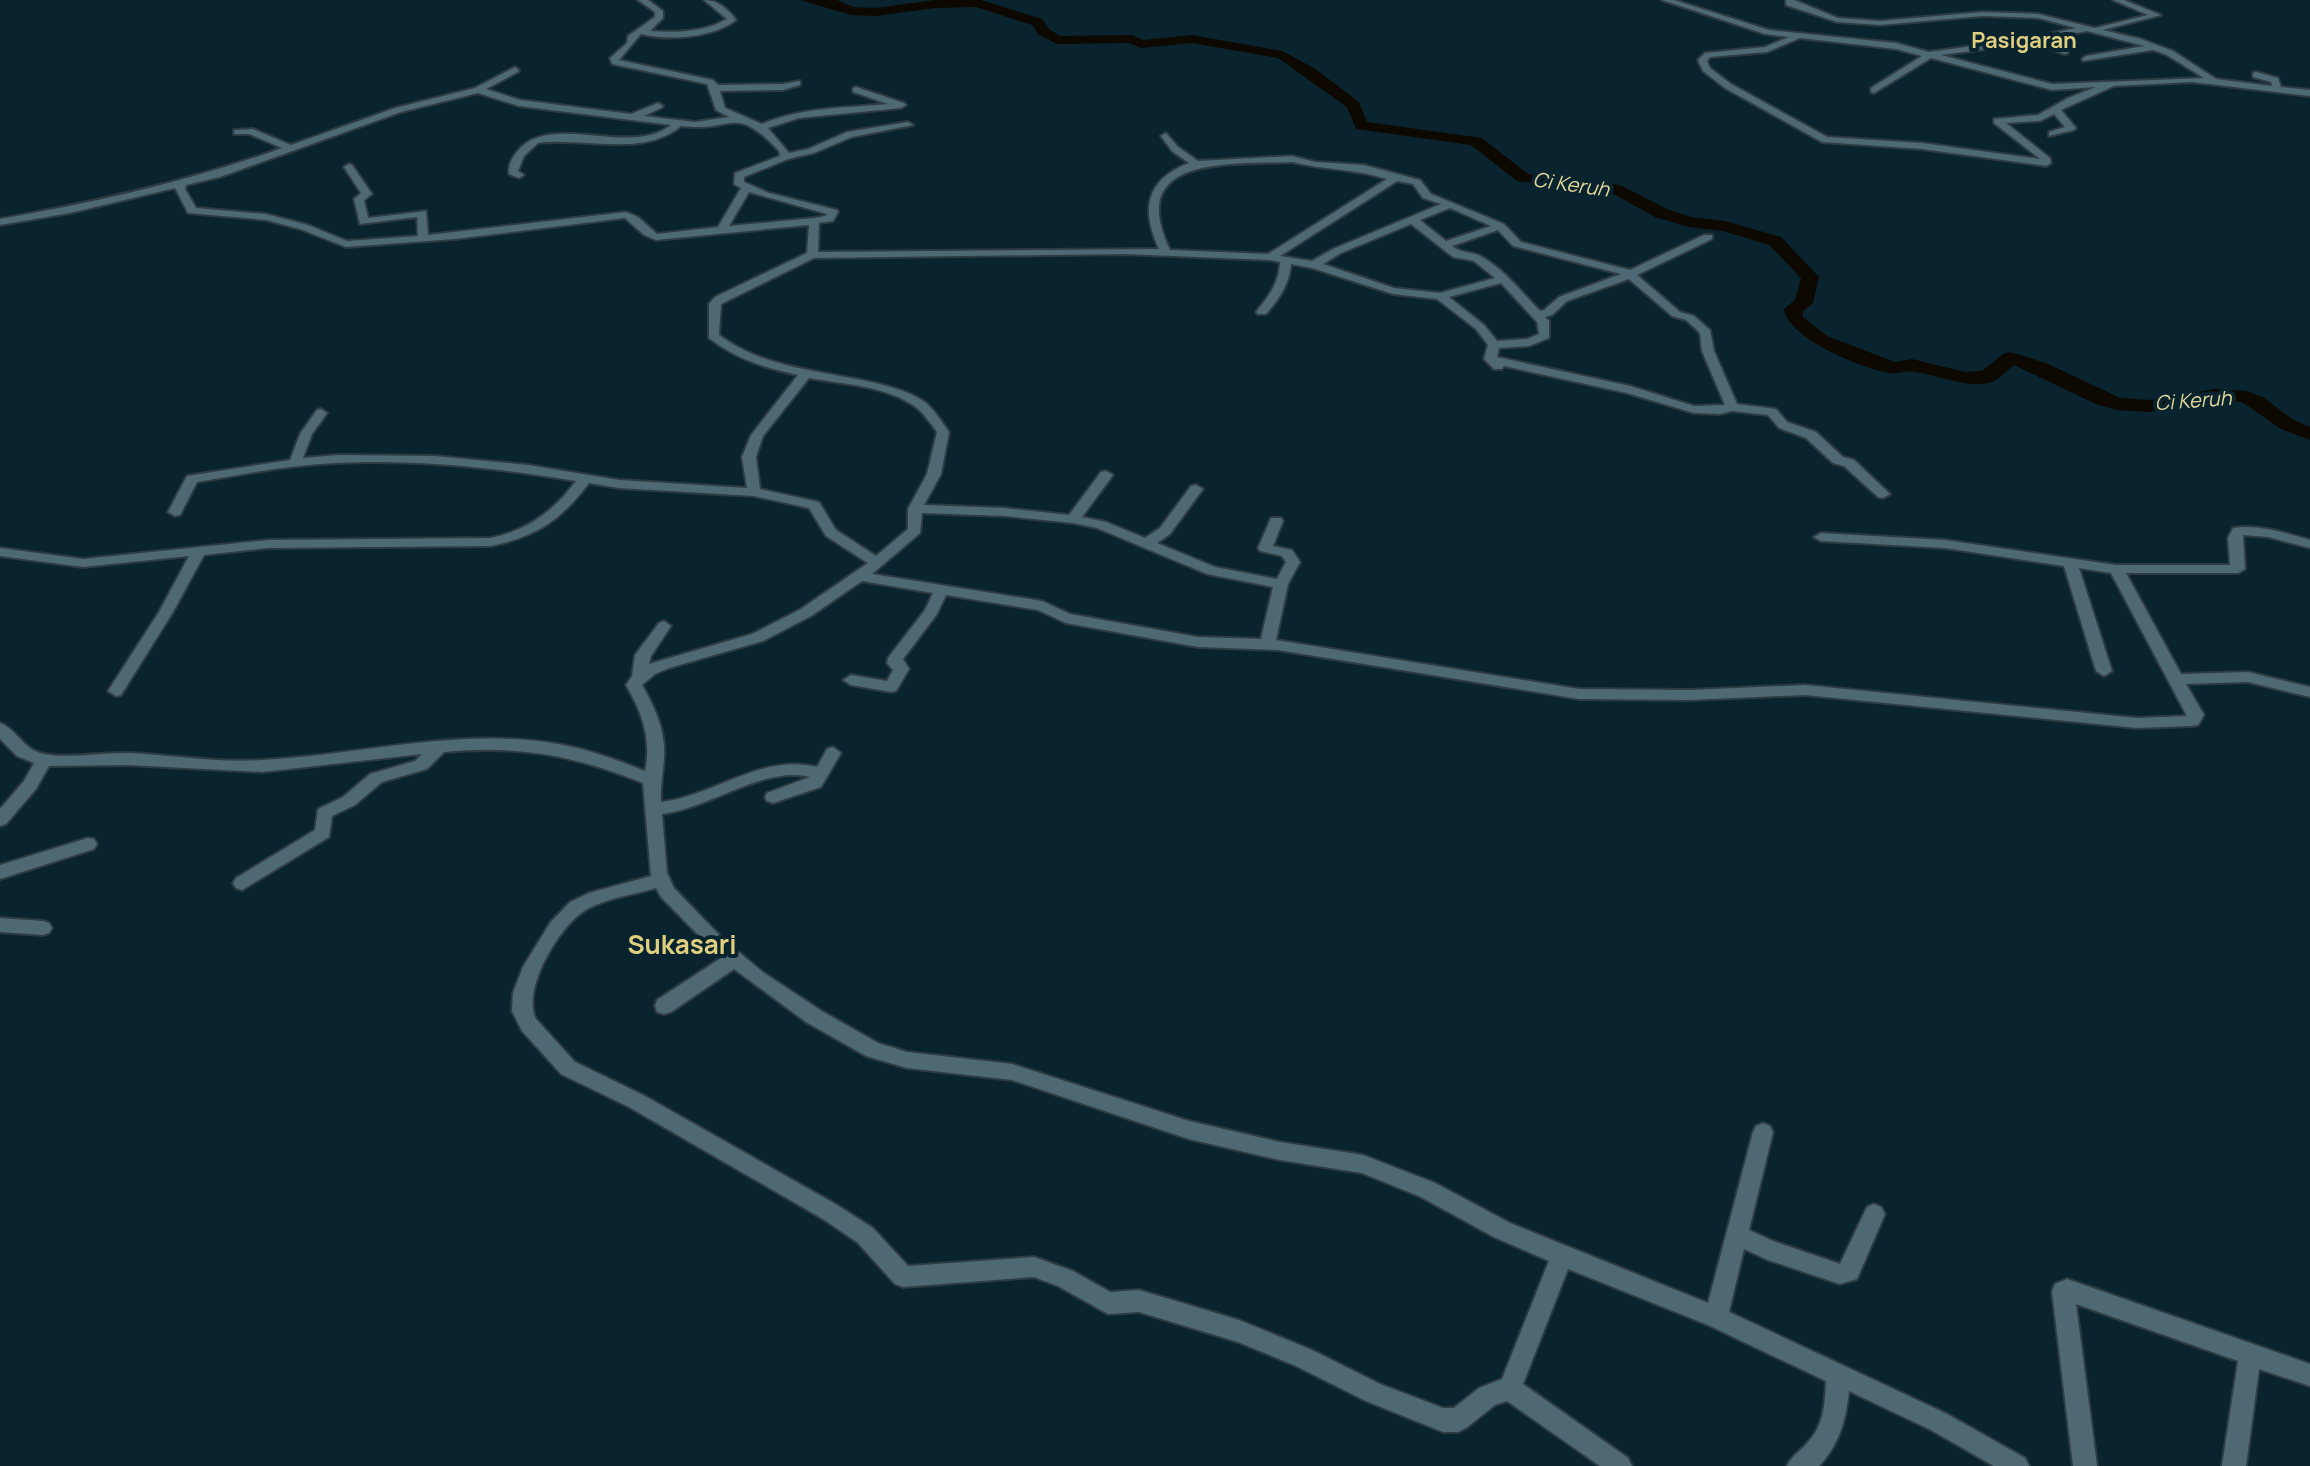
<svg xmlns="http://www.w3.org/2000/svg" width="2310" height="1466" viewBox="0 0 2310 1466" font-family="Manrope,sans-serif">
<rect width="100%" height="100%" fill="#09242e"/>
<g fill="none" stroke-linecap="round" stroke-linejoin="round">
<!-- river -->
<path fill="#0d0800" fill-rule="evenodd" d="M800,0H837L853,7L875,8L935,0H981L1042,19L1049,29L1060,36L1132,35L1143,40L1192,35L1282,51L1314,68L1359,102L1367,122L1482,138L1528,174L1620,185L1667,209L1691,217L1725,221L1781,237L1819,277L1813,303L1803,311V317L1827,336L1895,362L1912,359L1965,372L1982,371L2003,354L2010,352L2046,363L2120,398L2150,400L2215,389L2246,391L2263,397L2292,419L2310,427V440L2281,429L2242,402L2215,401L2150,412L2117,410L2096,404L2014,365C2006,371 1998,381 1989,383C1963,388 1940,375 1915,372C1907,370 1899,374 1891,373C1864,370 1786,337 1784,309L1795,300L1801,278L1769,245L1723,231L1689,227L1655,217L1610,192L1517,181L1471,145L1356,129L1347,107L1278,58L1192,43L1141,48L1129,43L1057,44L1039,35L1032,25L976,7L935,8L875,16L851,15Z"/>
<defs>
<path id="street" d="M638,0H648L663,11V18L650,31C675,33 705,32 727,19L704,0C718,0 728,9 736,20C713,38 669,41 641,34L619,60L713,80L718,85L783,84L800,81V85L783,90L720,91L725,108L762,124C801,107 846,108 888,104L853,92V88L856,87L904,103L906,105L901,108L799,118L768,128L789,153L808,149L847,132L908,122L913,125L852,137L814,153L788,159L744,177V182L769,193L837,210L838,212L833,221L819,223L818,252L1159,249C1141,210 1145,180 1189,163L1172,151L1161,136L1166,133L1178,147L1198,161L1292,156L1315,162L1364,165L1420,180L1431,194L1504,224L1521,242L1630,270L1704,235H1712V239L1637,275L1680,312L1694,316L1710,330L1714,351L1737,404L1776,409L1787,422L1816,432L1843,457L1854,460L1890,494L1883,498L1878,497L1844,466L1833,463L1806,438L1779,428L1768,415L1732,411L1720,414L1694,413L1627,393L1504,366L1502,369H1494L1484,359L1488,345L1476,329L1437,299L1393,294L1312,268L1291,264C1289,285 1279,299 1266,314H1258L1256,312C1269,296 1279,283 1280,262L1270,260L1124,254L814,258L721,304L719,335C766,370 824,370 879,384C895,388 913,393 926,403C935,411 942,422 949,432L941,474L924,505L1005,508L1069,515L1101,472L1106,471L1113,475L1082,517L1106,522L1145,538L1160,528L1191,486L1196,485L1203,489L1170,534L1157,543L1215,567L1277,579L1286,562L1282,556L1260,551L1258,548L1271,518H1281L1283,521L1273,546L1292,550L1300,562L1288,584L1276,640L1579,689L1690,690L1805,685L2137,718L2187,716L2111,573L2079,568L2112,671L2104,676L2096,671L2064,566L1945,548L1821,541L1814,537L1821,533L1945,540L2116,565H2230L2228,538L2233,528C2259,524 2285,533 2310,540V548L2268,537L2243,535L2245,569L2238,573H2126L2181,674L2248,672L2310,687V697L2248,682L2186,684L2204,715L2198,725L2192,726L2137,728L1805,695L1690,700L1579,699L1278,650L1198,647L1066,623L1038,610L946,595L937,614L903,659L909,669L896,691L891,692L851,685L843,680L851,675L887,681L893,670L887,663L888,658L925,610L933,593L862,581L811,616L763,641L669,668L655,674L642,685C655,708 666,731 664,758C663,774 660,786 661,802C714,796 762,753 817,767L827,749L833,747L841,753L821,787L773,803L767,801L765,797L767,793L810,777C765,765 709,809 662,814L667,873L674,888L724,940L764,973L820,1010L878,1043L907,1052L1012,1064L1189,1121L1280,1142L1363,1155L1435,1183L1510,1223L1708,1303L1753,1132L1756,1126L1763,1123L1770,1126L1773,1132L1749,1230L1773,1241L1840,1264L1867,1207L1874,1204L1881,1207L1885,1214L1857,1279L1840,1284L1768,1260L1744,1249L1729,1312L1947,1414L2025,1458L2029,1466H1994L1931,1430L1849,1391C1846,1420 1839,1445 1819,1466H1787C1792,1455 1801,1451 1808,1442C1824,1425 1825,1403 1826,1381L1708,1325L1568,1269L1523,1384L1628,1458L1632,1466H1600L1507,1401L1495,1405L1466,1428L1458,1432H1443L1366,1401L1296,1366L1238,1342L1139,1312L1108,1314L1058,1286L1034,1277L903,1287L895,1284L857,1242L823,1219L629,1107L561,1074L522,1031L512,1011L513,993L523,967L550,923L570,902L589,893L651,876L643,783C573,755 519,745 444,752L427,769L382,782L355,805L332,816L329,837L242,890L236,888L233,883L236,878L315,830L318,809L343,797L370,774L415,761L422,754L262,772L128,765L49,766L36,789L6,824L0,826V809L24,781L34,763L17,756L0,739V723C17,729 23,750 44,754C71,759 101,752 129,753C173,755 218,763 262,760C359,755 455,728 552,743C585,748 615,759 645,771C652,740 642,712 626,685L632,676L635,655L659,623L664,621L671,626L651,656L649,664L752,634L801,609L868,563L826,536L809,508L754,496L619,488L589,483C560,521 537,536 491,546L268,548L204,555L173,612L121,695L116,696L108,691L159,612L189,556L83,567L0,556V548L83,559L268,540L491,538C528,530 554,511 576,481C498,468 417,459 337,463C290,465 244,474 197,482L180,515L175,516L168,512L187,476L290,460L300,434L317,410L321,409L327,413L312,434L303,458L338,455L435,456L528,465L619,480L747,488L742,457L751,435L798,375C765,368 736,359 709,338V304L715,297L807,253L809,225L656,240L644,235L625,218L455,239L346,247L300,229L266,220L188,213L175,188L70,213L0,225V219C97,202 190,181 282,148L249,134H234V130L253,129L291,145L395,108L475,88L515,67L519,70L518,72L486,89L520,100L631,114L658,103L663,106L661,108L644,116L695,122L729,117L716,110L707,84L612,64L610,58L627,43L628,36L655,17V12ZM478,93L519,106L671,125C630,158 549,110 517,152C511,159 508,166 509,174L519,178L524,175L518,171L524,156L538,143C583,137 643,158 681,126C734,133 733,102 779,151L780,156L735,173L734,184L741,188L718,227L657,234L638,217L626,212L428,235L426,211L368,218L364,200L372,194L352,165L349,164L344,167L361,193L354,199L360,224L417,217L418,236L347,241L308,225L266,214L196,208L185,189L186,185L220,177L401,112ZM1292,162C1324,170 1356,169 1387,179L1268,254L1170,250C1124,154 1232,165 1292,162ZM1397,181L1413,184L1423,198L1441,204L1333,249L1312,261L1280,256ZM749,192L827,214L825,216L814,218L729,226ZM1450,208L1491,226L1446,241L1420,220ZM1411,224L1453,257L1474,261L1495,278L1440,293L1394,288L1323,264L1341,253ZM1498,230L1513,246L1621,274L1559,297L1544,310L1540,311C1522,293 1505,270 1482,257C1472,251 1462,254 1452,246ZM1629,279L1672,316L1686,320L1700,333L1702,351L1725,405L1694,406L1630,386L1497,357L1499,348L1529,346L1549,338V321L1545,317L1552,315L1567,301ZM1501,283L1537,322L1539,334L1527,339L1497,341L1484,325L1449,297ZM809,378C842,384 889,386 917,408C925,415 931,424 937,432L927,474L908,509V529L876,556L836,530L819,502L760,489L756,457L763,436ZM922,513L1005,516L1073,523L1097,528L1207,574L1273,587L1261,639L1198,637L1070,614L1042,601L872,574L920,533ZM656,888L661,897L721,958L657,1000L655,1006L657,1012L664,1014L671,1012L734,969L806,1022L866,1056L907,1068L1012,1080L1189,1139L1280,1160L1362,1173L1421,1197L1494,1237L1549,1261L1502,1379L1479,1388L1454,1408H1443L1380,1384L1312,1350L1239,1320L1139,1290L1110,1292L1073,1271L1034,1257L908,1266L873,1228L837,1205L643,1095L575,1062L536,1019C521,990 559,927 584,911C605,898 633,895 656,888Z
M1662,0H1674L1769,30L1896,43L1929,52L2024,39L2076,28L2038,18L1982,16L1880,25L1837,22L1786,5V0H1794L1838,18L1880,21L1982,12L2038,14L2095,28L2148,15L2113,0H2124L2161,15L2103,30L2141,39L2173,51L2216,79L2272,86L2271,82L2253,77V73L2256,72L2278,78L2281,87L2310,90V96L2192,82L2114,86L2061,110L2076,128L2074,130L2049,136V132L2065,127L2054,114L2040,121L2006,123L2050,158L2051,163L2046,166L1922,149L1822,142L1725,88L1703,71L1698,60L1705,53L1765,47L1789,37L1765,34ZM2087,31L2144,46L2086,56L2082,59L2083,61L2153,50L2167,55L2204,78L2052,84L1941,55L2033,43L2065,54L2068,53V49L2043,40ZM1800,38L1896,49L1922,56L1871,88V92L1874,93L1931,58L2052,90L2096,87L2068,98L2038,115L1994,119V123L2040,159L1922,143L1827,137L1731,84L1710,68L1707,61L1710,57L1767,52Z
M88,838L94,839L97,844L94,849L0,879V865Z
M0,918L43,921L49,923L52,928L49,933L43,935L0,932Z
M2067,1279L2310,1364V1386L2259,1369L2246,1466H2222L2238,1361L2076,1304L2097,1466H2073L2052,1291L2055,1284Z"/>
</defs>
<!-- street casing -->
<use href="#street" stroke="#2e3b43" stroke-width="4"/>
<!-- street -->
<use href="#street" fill="#4e6974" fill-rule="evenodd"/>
</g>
<g text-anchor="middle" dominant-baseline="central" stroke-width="8" stroke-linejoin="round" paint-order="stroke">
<!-- far-water labels -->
<g font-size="20" font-style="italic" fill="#e5d79a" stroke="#09242e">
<text transform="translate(1571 184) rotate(8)">Ci Keruh</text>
<text transform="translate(2193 400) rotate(-4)">Ci Keruh</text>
</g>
<!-- far-quarter labels -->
<g font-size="22" font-weight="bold" fill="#e0cf81" stroke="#09242e">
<text x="2024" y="40">Pasigaran</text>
</g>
<!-- quarter labels -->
<g font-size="26" font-weight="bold" fill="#e0cf81" stroke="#09242e">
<text x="682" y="944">Sukasari</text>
</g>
</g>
</svg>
